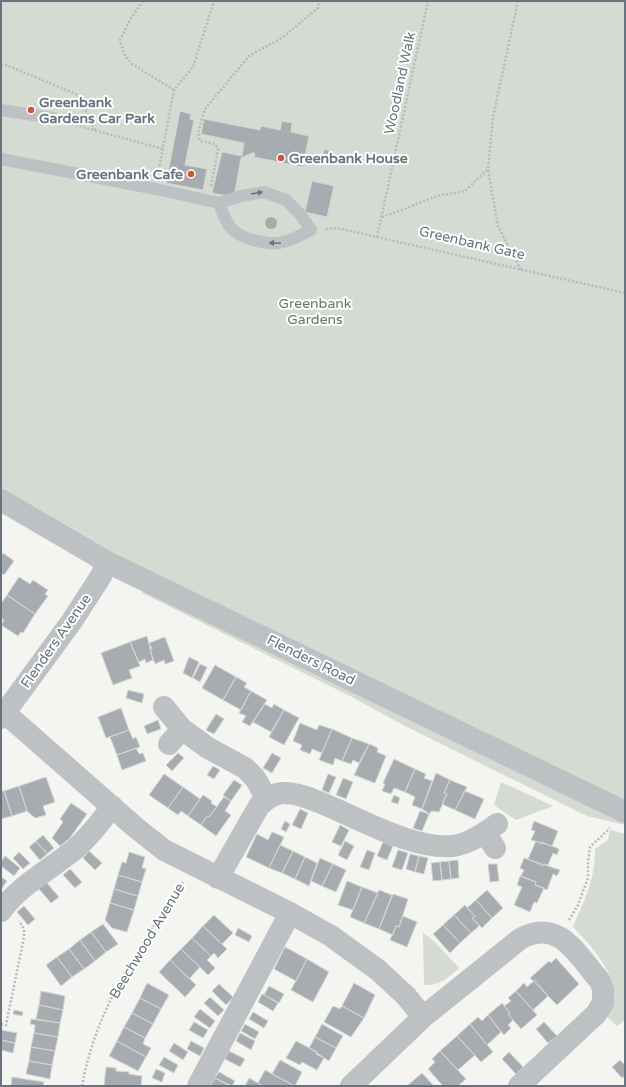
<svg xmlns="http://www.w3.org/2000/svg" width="626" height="1087" viewBox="0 0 626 1087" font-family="'Varela Round',sans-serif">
<rect width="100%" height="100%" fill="#f4f4f1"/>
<!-- green -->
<path fill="#d5dad2" d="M1,1H625V803L113,556L1,491Z
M146,584L625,815V825L587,816L405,726L350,696L142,593Z
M501,782L553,806L516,820L494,805Z
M610,830L625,834V1020L617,1026L606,1016C608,1011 613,1004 614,998C618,975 588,942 573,927C585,898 595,881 595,849L608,840Z
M423,933L434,941L459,968C447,979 440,985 424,985Z"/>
<!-- building -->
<path fill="#a6acb0" stroke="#d5d5d3" d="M180,111L191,114L190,119L194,120L185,165L207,169L203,190L166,183Z
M204,119L260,130L261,126L280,130L282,121L292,123L291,132L309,136L303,167L254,157L255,153H252L241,158L234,197L212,193L222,152L242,156L244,143L201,134Z
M325,149L334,152L331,159L322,156Z
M312,181L334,186L327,217L305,212Z
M3,553L14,561L4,575L1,573V557Z
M19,577L30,584L33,580L48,590L45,594L48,596L35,614L7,595Z
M7,595L35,614L23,633L21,632L18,636L1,625L4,620L1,618V604Z
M147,636L153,660L146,663L145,659L139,662L130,642Z
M165,637L174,661L165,664L164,660L155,664L150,650L152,649L149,643Z
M130,642L140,666L129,670L132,678L113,685L101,653Z
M189,657L199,662L192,678L183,673Z
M200,664L207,667L200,682L193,678Z
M215,665L236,677L223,700L202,688Z
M236,677L247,683L244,687L251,691L241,710L223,700Z
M128,690L144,694L142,703L126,698Z
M251,691L267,700L250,726L242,722L246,716L239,713Z
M265,704L272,708L274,704L284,710L271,732L253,722Z
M121,708L129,730L106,738L98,717Z
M284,710L299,718L284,745L269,737Z
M216,714L224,719L214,734L206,730Z
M158,720L161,729L147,734L144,726Z
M300,723L317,730L319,725L332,729L322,753L312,749L310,754L300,750L302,745L293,741Z
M332,729L352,738L342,761L335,758L333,765L319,760Z
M129,730L133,739L136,737L140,747L117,755L110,737Z
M352,738L369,744L359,763L353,760L351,764L342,761Z
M369,744L378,748L377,752L386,756L375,783L354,775Z
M136,748L139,754L143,753L146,761L122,770L117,755Z
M178,753L184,758L172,771L166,765Z
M272,753L281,758L272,773L263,768Z
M394,759L415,769L405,792L394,788L391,794L382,791L385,784L383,783Z
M213,766L220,770L214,779L207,775Z
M415,769L426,774L424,778L432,781L422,809L412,805L415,797L405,792Z
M436,773L450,780L444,793L447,794L439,812L431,811L430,814L422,809Z
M164,774L183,787L168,808L149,795Z
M328,774L336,777L329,793L322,790Z
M46,777L55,802L43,806L46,815L35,818L27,811L19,786Z
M343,778L353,782L346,799L336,795Z
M234,780L242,785L231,801L223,795Z
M450,780L467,787L455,810L442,804L447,794L444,793Z
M19,786L27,811L12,816L4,791Z
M183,787L200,799L188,816L181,811L178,815L168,808Z
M1,791H4L12,816L1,819Z
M465,791L484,799L475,819L455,810Z
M203,795L212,801L211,803L217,807L209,817L207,816L201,825L188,816Z
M394,795L400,798L398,804L391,802Z
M224,797L231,801L225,811L231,815L216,836L201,825L207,816L209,817Z
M71,803L87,814L69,839L60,846L52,838L63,822L60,819Z
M300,809L308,813L301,829L292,825Z
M420,811L429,814L422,831L413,828Z
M285,821L290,824L286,832L281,829Z
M534,821L558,831L552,846L531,840L535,831L531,830Z
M340,825L349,830L341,846L332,842Z
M272,832L284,837L269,868L246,857L257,834L268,840Z
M43,835L54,848L47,854L36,841Z
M36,841L47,854L40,860L29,847Z
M345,841L354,846L347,860L338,855Z
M536,841L542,844V842L559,849L557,855L553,853L548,865L544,864L543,866L528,859Z
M383,842L393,846L387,860L377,856Z
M280,845L293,851L282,873L269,868Z
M367,850L375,853L369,870L360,867Z
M398,850L408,853L402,870L392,867Z
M89,851L102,863L95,870L83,858Z
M293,851L305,857L295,879L282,873Z
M19,852L30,863L23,869L13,858Z
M129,852L145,857L142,868L146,869L142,882L118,875L122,862L126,863Z
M410,854L419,856L415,872L406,869Z
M5,856L20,868L14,876L1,866V862Z
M419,856L428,858L424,874L415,872Z
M305,857L317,863L309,886L295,879Z
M320,858L333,864L322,886L311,881Z
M524,858L560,870L557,876L553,874L547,890L535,885L536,882L521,876L524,870L520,868Z
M458,860L459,878L451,879L449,861Z
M449,861L451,879L442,880L440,862Z
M440,862L442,880L433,881L431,863Z
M333,864L346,870L336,892L322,886Z
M488,864H497L499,881L490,882Z
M70,869L82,882L75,888L63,875Z
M118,875L142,882L138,896L114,889Z
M520,876L536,882L535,885L544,888L537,903L534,902L530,912L514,905L522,887L517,885Z
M1,877L7,881L2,888L1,887Z
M347,881L362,887L353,910L338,905Z
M46,882L59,897L51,903L39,889Z
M362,887L378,893L364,923L350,917Z
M114,889L138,896L134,910L110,903Z
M379,890L392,895L379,929L364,923Z
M487,890L503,908L492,918L476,900Z
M393,894L408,899L399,927L396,926L393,935L379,929Z
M476,900L492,918L482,928L472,918L475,916L467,908Z
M110,903L134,910L127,932L112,928L105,920Z
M465,905L475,916L472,918L479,926L471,933L454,915Z
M24,906L35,919L28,925L17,912Z
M214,915L233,933L222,944L203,926Z
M454,915L471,933L460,943L443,925Z
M403,916L417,922L407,947L390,940L396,926L399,927Z
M103,924L118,944L106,952L91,932Z
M443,925L460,943L450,953L433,934Z
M203,926L227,949L218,958L214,953L211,956L192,938Z
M238,928L252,936L249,942L235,935Z
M91,932L106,952L95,961L80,940Z
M192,938L211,956L207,960L215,968L208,975L181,949Z
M80,940L95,961L84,969L69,949Z
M285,947L307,959L296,981L274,969Z
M69,949L84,969L72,977L57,957Z
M181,949L200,967L189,979L170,960Z
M57,957L72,977L61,986L46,965Z
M556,958L579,984L557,1005L530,978L549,961L551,963Z
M307,959L329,972L313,1002L291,990Z
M170,960L196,985L185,997L159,972Z
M535,980L548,996L533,1010L516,991L524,983L527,987Z
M147,983L169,995L161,1009L140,998Z
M354,983L375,995L364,1018L342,1006Z
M219,984L233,997L226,1005L212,991Z
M269,986L284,994L279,1003L264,995Z
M41,991L65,996L63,1010L39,1005Z
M516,991L537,1015L521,1029L508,1014L510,1013L504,1006L511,1001L508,998Z
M262,994L278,1003L273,1011L258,1002Z
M210,997L224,1010L218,1016L204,1003Z
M140,998L161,1009L153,1024L132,1013Z
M502,1003L510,1013L508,1014L513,1020L508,1025L511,1028L504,1035L488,1015Z
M39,1005L63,1010L60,1023L36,1019Z
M333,1006L340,1009L342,1006L364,1018L351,1037L324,1022Z
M200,1009L215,1021L210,1028L194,1017Z
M14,1010L23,1012L22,1016L13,1014Z
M253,1012L268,1021L264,1028L249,1019Z
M132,1013L153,1024L145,1038L124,1027Z
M488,1015L501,1032L487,1045L470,1024L478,1017L482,1021Z
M31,1019L60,1023L58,1037L34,1033L35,1025L30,1024Z
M194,1022L208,1030L203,1038L189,1030Z
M544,1022L557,1036L548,1043L536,1029Z
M245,1024L259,1032L255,1039L241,1031Z
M322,1024L343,1036L336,1048L315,1037Z
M470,1024L493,1052L481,1062L457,1036Z
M124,1027L145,1038L143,1044L151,1048L146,1057L117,1041Z
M1,1030L17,1033L15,1043L1,1040Z
M34,1033L58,1037L55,1051L31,1047Z
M240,1033L255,1041L251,1050L236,1041Z
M457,1036L475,1055L458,1070L440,1051Z
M315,1037L336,1048L329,1061L309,1048Z
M1,1040L15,1043L13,1053L1,1050Z
M117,1041L146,1057L138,1071L109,1056Z
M191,1041L204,1048L200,1056L187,1049Z
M296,1041L317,1052L316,1054L324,1058L317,1070L302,1062L300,1065L286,1058Z
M174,1043L188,1052L183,1060L169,1051Z
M31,1047L55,1051L52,1065L29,1061Z
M229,1051L245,1059L240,1067L225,1059Z
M440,1051L466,1079L458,1086H443L428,1069L435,1062L432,1059Z
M509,1052L523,1067L516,1074L502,1059Z
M164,1057L178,1065L174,1073L159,1065Z
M280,1060L302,1072L295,1086L272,1074Z
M620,1060L625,1065V1076L622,1078L612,1067Z
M29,1061L52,1065L50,1079L26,1074Z
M106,1067L116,1068V1071L129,1072V1074L142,1076L141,1086H104Z
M156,1069L165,1073L162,1082L152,1078Z
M265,1070L272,1074L295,1086H263L258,1083Z
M219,1072L235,1081L232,1086L215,1078Z
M422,1073L434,1086H407Z
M12,1077L44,1082L43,1086H11Z
M215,1078L230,1086H213L211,1085Z
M249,1078L258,1083L263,1086H245Z"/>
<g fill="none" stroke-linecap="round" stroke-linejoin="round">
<!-- path -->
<path stroke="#b7babc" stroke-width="2.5" stroke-dasharray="2 2" stroke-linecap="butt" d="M143,1L131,18L120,40L124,54L132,64L174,90
M518,1L493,117L488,169L498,226L521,270
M1,65H6L78,95L95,130
M68,123L163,149
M158,174L174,90L193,67L214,1
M211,186L218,149L215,144L200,141L198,133L205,109L250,55L282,38L318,8L319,1
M382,217L402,210L437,196L465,191L488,169
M326,229L337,228L625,293
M377,237L428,1
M569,920L578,905L588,878V862L590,847L610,828
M1,1024L6,1025L24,937V929L19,921
M82,1086C92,1030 118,980 149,933C160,916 172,899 183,882"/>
<!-- lane -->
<path stroke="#bec1c4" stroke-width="12" d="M1,110L53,118
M1,159L156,189L219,203L241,196L264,192L286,200L300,214L311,230C302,234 293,240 283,242C270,246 240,239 231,228C225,221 222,212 219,203"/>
<!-- street -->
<path stroke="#bec1c4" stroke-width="22" d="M1,500L107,562L625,812
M164,707L182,729L208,748L245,768L255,778L267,799
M5,713L135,827L164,850L290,913L331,936L378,970L406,996L423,1017
M1,718L72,621L101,576L107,562
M169,744L182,729
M485,833L495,848
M218,878L259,806C265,800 272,794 282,793C297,792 314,800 326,805C362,820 415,850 453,846C469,844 485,833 497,824
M1,911C19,886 50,869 74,850C89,837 101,822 112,806
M198,1086L290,913
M351,1086L423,1017L520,939C559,917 577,955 600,981L603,989V1003L596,1014L519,1086"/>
</g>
<!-- trees -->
<circle fill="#a7afa4" cx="271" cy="223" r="6"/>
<!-- one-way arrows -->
<defs><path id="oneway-solid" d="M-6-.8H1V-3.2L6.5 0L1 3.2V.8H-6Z"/></defs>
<g fill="#67747e">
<use href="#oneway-solid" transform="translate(257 193) rotate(-10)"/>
<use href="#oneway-solid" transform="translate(275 243) rotate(-178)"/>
</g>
<!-- markers -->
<g fill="#cb5939" stroke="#fff" stroke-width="1.5">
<circle cx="31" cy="110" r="4"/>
<circle cx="281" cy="158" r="4"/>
<circle cx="191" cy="174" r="4"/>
</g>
<g text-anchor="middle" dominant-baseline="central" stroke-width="4" stroke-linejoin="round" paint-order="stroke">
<!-- street labels -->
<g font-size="14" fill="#67747e" stroke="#fff">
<text transform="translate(400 83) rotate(-78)">Woodland Walk</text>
<text transform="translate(472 243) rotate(13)">Greenbank Gate</text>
<text transform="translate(56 641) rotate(-55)">Flenders Avenue</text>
<text transform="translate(311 660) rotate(26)">Flenders Road</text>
<text transform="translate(147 941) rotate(-59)">Beechwood Avenue</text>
</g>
<!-- poi labels -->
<g font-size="14" font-weight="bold" fill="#67747e" stroke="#fff" text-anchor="start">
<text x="39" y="102">Greenbank<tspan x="39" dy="16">Gardens Car Park</tspan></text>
<text x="289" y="158">Greenbank House</text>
<text x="183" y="174" text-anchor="end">Greenbank Cafe</text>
</g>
<!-- park labels -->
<g font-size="14" fill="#687665" stroke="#fff">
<text x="315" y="303">Greenbank<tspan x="315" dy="16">Gardens</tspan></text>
</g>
</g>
<!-- border -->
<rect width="626" height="1087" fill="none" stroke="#67747e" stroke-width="4"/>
</svg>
